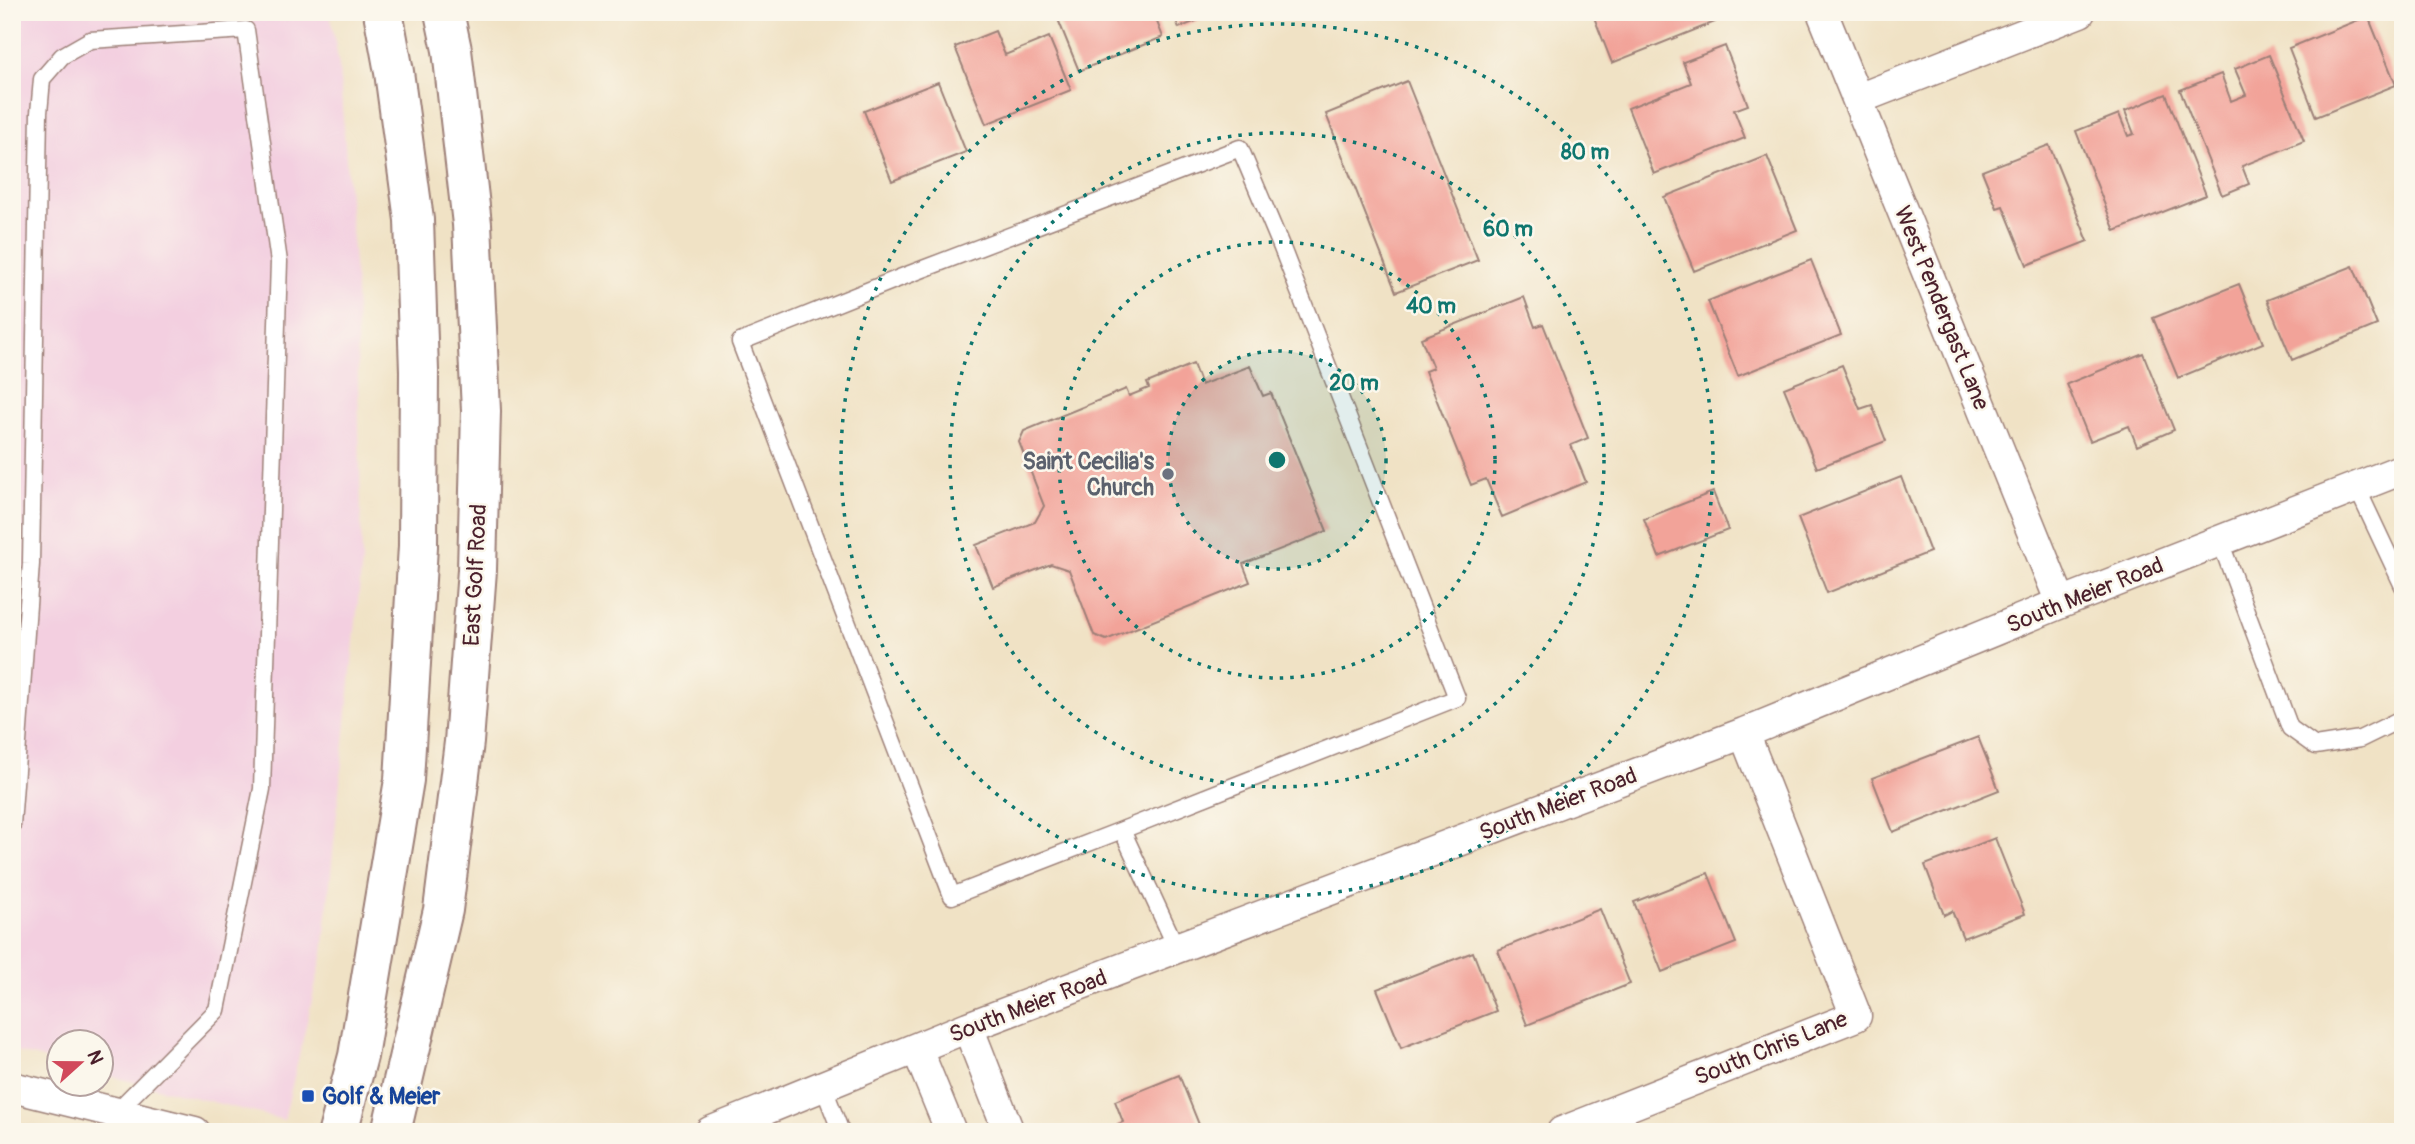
<svg xmlns="http://www.w3.org/2000/svg" width="2415" height="1144" viewBox="0 0 2415 1144" font-family="Pangolin,sans-serif">
<rect width="100%" height="100%" fill="#fbf7ec"/>
<filter id="ink" filterUnits="userSpaceOnUse"><feTurbulence type="fractalNoise" baseFrequency=".0143" numOctaves="2"/><feDisplacementMap in="SourceGraphic" scale="14" xChannelSelector="R" yChannelSelector="G"/><feConvolveMatrix kernelMatrix="1 2 1 2 8 2 1 2 1" color-interpolation-filters="sRGB"/></filter>
<filter id="wash" filterUnits="userSpaceOnUse"><feTurbulence type="fractalNoise" baseFrequency=".00686" numOctaves="4" result="noise"/><feDisplacementMap in="SourceGraphic" scale="28" xChannelSelector="R" yChannelSelector="G"/><feGaussianBlur stdDeviation="1.57" result="paint"/><feColorMatrix in="noise" values="0 0 0 0 0 0 0 0 0 0 0 0 0 0 0 0 0 1.4 0 .05"/><feComposite in="paint" operator="in"/></filter>
<g filter="url(#wash)">
<rect width="100%" height="100%" fill="#f0e2c5"/>
<!-- built -->
<path fill="#f3cfe0" d="M12,12H330L339,66L356,290L362,561L323,953L284,1120L102,1074V1042H60L59,1063L12,1051Z"/>
<g id="blocks">
<!-- building -->
<path fill="#f2a399" d="M1055,12H1153L1163,37L1079,71Z
M1173,12H1218L1179,28Z
M1592,12H1711L1715,22L1612,63Z
M2368,16L2396,85L2316,117L2289,48Z
M995,31L1005,55L1049,37L1071,90L986,124L955,47Z
M1725,46L1748,105L1734,110L1745,138L1654,174L1628,108L1691,83L1683,62Z
M2269,55L2304,141L2242,166L2249,184L2222,195L2180,90L2221,74L2231,101L2246,95L2235,69Z
M1407,81L1478,260L1396,292L1326,114Z
M938,82L966,152L892,181L864,111Z
M2166,94L2206,195L2115,231L2076,131L2119,114L2128,136L2134,134L2125,111Z
M2049,145L2088,241L2027,265L2003,206L1997,208L1982,171Z
M1767,156L1797,230L1694,271L1664,197Z
M1811,260L1841,335L1738,376L1708,301Z
M2353,266L2377,325L2292,360L2267,300Z
M2239,284L2263,343L2178,378L2153,318Z
M1524,297L1535,327L1543,324L1588,438L1571,445L1586,482L1502,517L1486,479L1471,485L1425,371L1433,368L1421,338Z
M2143,353L2174,430L2137,446L2129,426L2090,441L2067,384Z
M1193,364L1201,385L1250,366L1263,396L1271,393L1327,531L1243,564L1250,582L1106,640L1094,635L1069,570L1051,564L993,587L976,545L1035,522L1044,506L1019,442L1024,431L1126,389L1129,396L1149,388L1147,383Z
M1842,365L1860,409L1872,405L1886,441L1817,468L1784,388Z
M1901,477L1930,552L1827,593L1798,518Z
M1713,492L1728,530L1659,557L1644,519Z
M1978,737L1999,790L1893,832L1872,778Z
M1995,838L2025,914L1963,938L1952,911L1944,915L1925,865Z
M1708,873L1736,943L1662,972L1634,902Z
M1600,909L1630,984L1527,1025L1498,950Z
M1473,952L1496,1011L1401,1048L1377,989Z
M1179,1075L1202,1132H1121L1118,1124L1123,1122L1115,1101Z"/>
</g>
</g>
<g filter="url(#ink)">
<use href="#blocks" fill-opacity="0" stroke="#9d8078" stroke-width="2"/>
<g fill="none" stroke-linecap="round" stroke-linejoin="round">
<defs>
<path id="lane" d="M2357,488L2403,586
M2220,541L2290,728L2315,746L2360,739L2403,718
M12,825L31,564L39,113L42,79L62,56L90,40L246,30L279,262L262,789L217,1010L116,1112L112,1132
M1122,830L1457,698L1282,248L1240,148L902,277L740,342L952,896L1122,830L1177,949
M823,1086L841,1132"/>
<path id="street" d="M1822,12L2061,603
M1858,99L2080,12
M968,1027L1009,1132
M917,1049L951,1132
M12,1087L195,1132
M710,1132L968,1027L1744,733L2061,603L2403,469
M1562,1132L1856,1016L1744,733"/>
<path id="primary" d="M338,1132L358,1056L404,780L418,546L419,371L414,220L394,72L383,12
M391,1132L443,910L464,742L477,570L481,411L472,224L452,50L444,12"/>
</defs>
<!-- lane casing -->
<use href="#lane" stroke="#9d8078" stroke-width="19"/>
<!-- street casing -->
<use href="#street" stroke="#9d8078" stroke-width="33"/>
<!-- primary casing -->
<use href="#primary" stroke="#9d8078" stroke-width="42"/>
<!-- lane -->
<use href="#lane" stroke="#fff" stroke-width="16"/>
<!-- street -->
<use href="#street" stroke="#fff" stroke-width="30"/>
<!-- primary -->
<use href="#primary" stroke="#fff" stroke-width="38"/>
</g>
</g>
<!-- distance rings -->
<circle cx="1277" cy="460" r="109" fill="#0f766e" fill-opacity=".12"/>
<g fill="none" stroke="#0f766e" stroke-width="3.5" stroke-dasharray="3.5 7">
<circle cx="1277" cy="460" r="109"/>
<circle cx="1277" cy="460" r="218"/>
<circle cx="1277" cy="460" r="327"/>
<circle cx="1277" cy="460" r="436"/>
</g>
<!-- markers -->
<circle fill="#6b7280" stroke="#fbf7ec" stroke-width="2.5" cx="1168" cy="474" r="7"/>
<rect fill="#1a4fb4" stroke="#fbf7ec" stroke-width="2.5" x="301" y="1089" width="14" height="14" rx="3.5"/>
<g text-anchor="middle" dominant-baseline="central" stroke-width="5" stroke-linejoin="round" paint-order="stroke">
<!-- street labels -->
<g font-size="23" fill="#4a1f2b" stroke="#fbf7ec">
<text transform="translate(1942 308) rotate(68)">West Pendergast Lane</text>
<text transform="translate(475 575) rotate(-87)">East Golf Road</text>
<text transform="translate(2085 595) rotate(-22)">South Meier Road</text>
<text transform="translate(1558 804) rotate(-21)">South Meier Road</text>
<text transform="translate(1028 1006) rotate(-21)">South Meier Road</text>
<text transform="translate(1771 1048) rotate(-22)">South Chris Lane</text>
</g>
<!-- worship labels -->
<g font-size="23" font-weight="bold" fill="#5b616d" stroke="#fbf7ec" text-anchor="end">
<text x="1154" y="461">Saint Cecilia's<tspan x="1154" dy="26">Church</tspan></text>
</g>
<!-- transit labels -->
<g font-size="23" font-weight="bold" fill="#164399" stroke="#fbf7ec" text-anchor="start">
<text x="322" y="1096">Golf &amp; Meier</text>
</g>
</g>
<circle cx="1277" cy="460" r="10" fill="#0f766e" stroke="#fbf7ec" stroke-width="3.5"/>
<g font-size="21" text-anchor="middle" font-weight="bold" fill="#0f766e" stroke="#fbf7ec" stroke-width="5" stroke-linejoin="round" paint-order="stroke">
<text x="1585" y="159">80 m</text>
<text x="1508" y="236">60 m</text>
<text x="1431" y="313">40 m</text>
<text x="1354" y="390">20 m</text>
</g>
<!-- margin -->
<rect width="2415" height="1144" fill="none" stroke="#fbf7ec" stroke-width="42"/>
<!-- north arrow -->
<g transform="translate(80 1063) rotate(69)"><circle r="33" fill="#fbf7ec" stroke="#b4a19f" stroke-width="2"/>
<path d="M0-5L12 26L0 18L-12 26Z" fill="#d1495b"/>
<text y="-10" font-size="19" font-weight="bold" text-anchor="middle" fill="#4a1f2b">N</text>
</g>
</svg>
